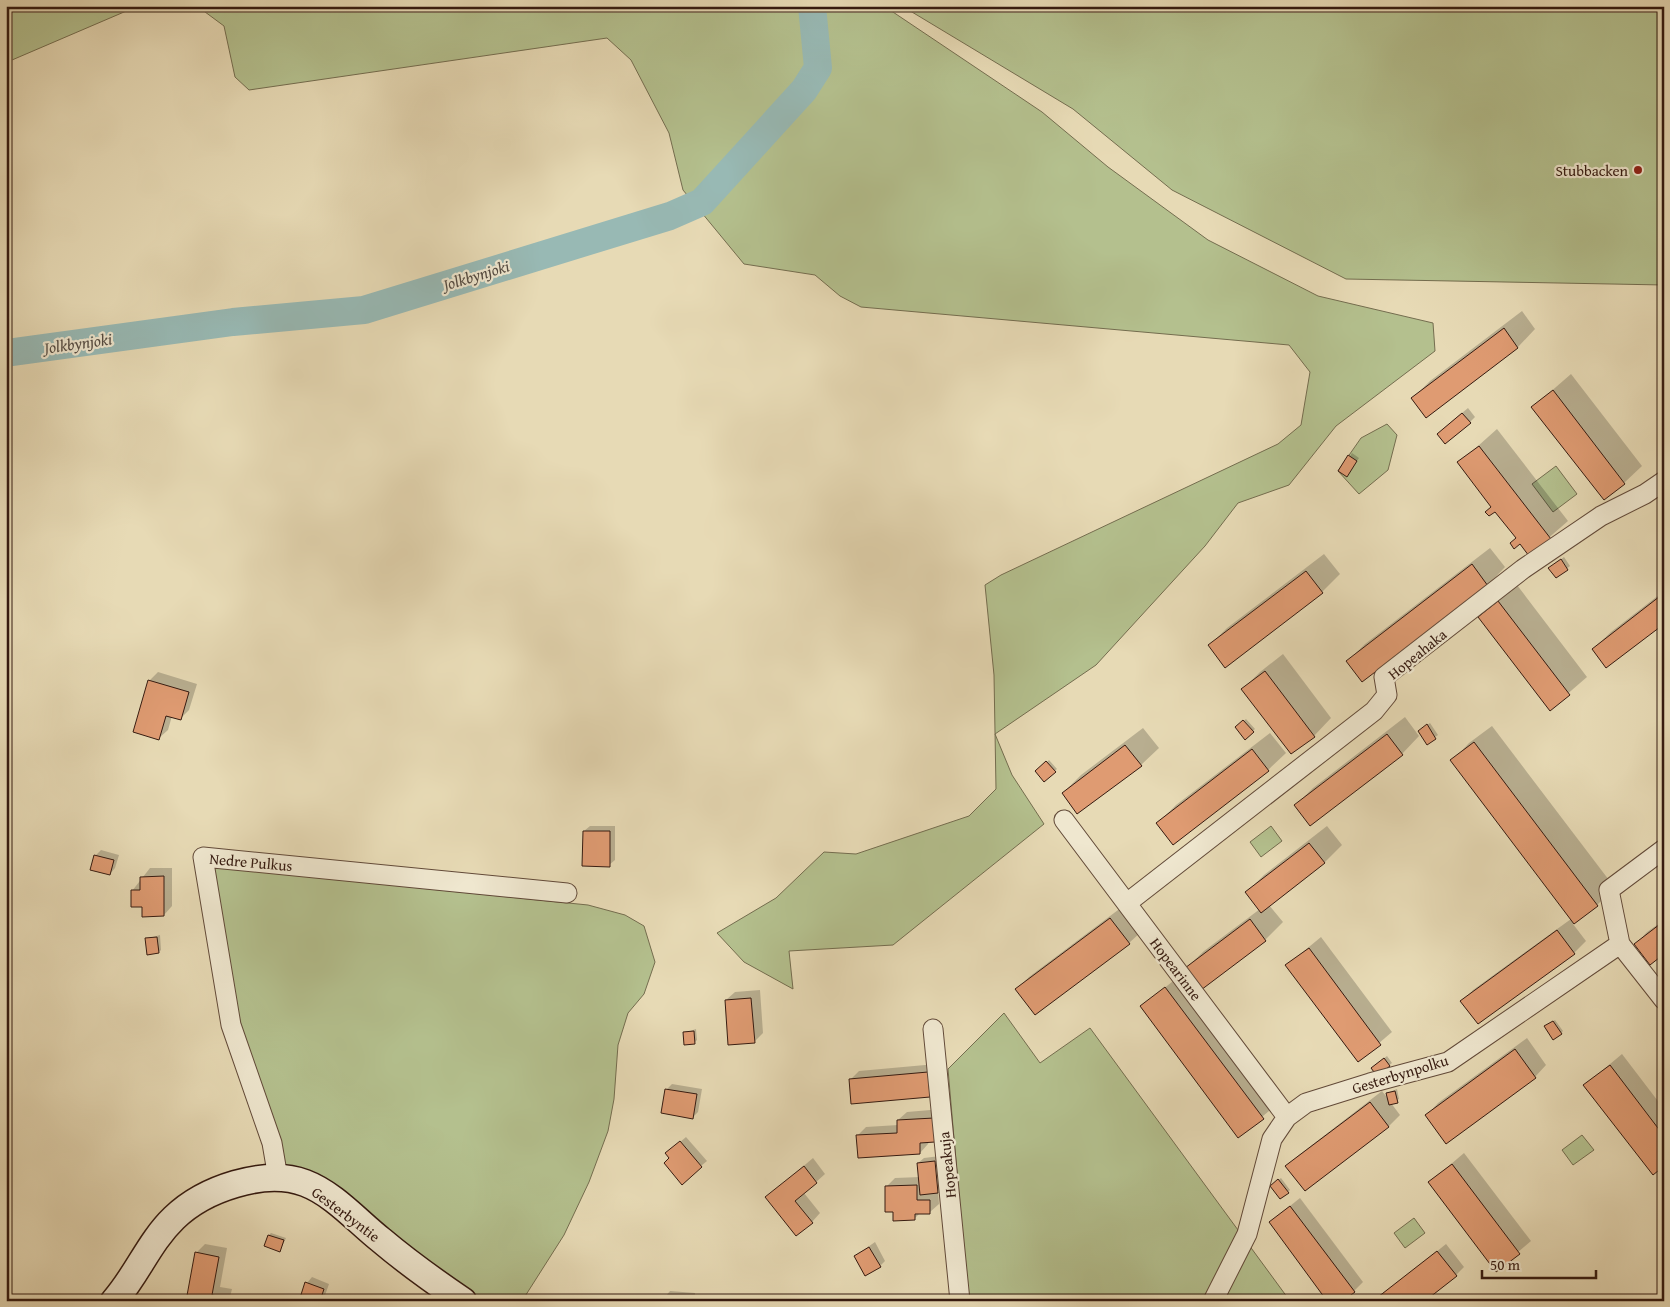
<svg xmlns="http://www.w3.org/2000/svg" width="1670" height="1307" viewBox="0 0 1670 1307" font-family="'Gentium Book Plus',serif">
<rect width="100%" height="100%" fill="#e7dab5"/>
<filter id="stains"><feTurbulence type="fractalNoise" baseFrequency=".004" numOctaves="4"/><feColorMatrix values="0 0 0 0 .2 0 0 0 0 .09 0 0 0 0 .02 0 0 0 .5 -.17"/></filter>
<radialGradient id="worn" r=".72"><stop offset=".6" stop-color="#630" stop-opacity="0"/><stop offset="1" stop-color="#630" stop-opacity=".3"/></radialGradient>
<!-- green -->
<path fill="#b4c08e" stroke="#746d4f" d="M6,6H138L12,60H6Z
M197,6H884L1042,112L1108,167L1208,240L1318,296L1433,323L1435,351L1336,426L1289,485L1238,503L1205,546L1096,665L995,734L1012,775L1044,824L893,945L789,951L793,989L744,962L717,933L776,898L824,852L856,854L969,816L996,789L994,675L985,585L1001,575L1278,444L1301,425L1310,372L1289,345L861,307L840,296L815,275L744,264L683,190L669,133L631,60L607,38L249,90L235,77L224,26Z
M902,6H1664V285L1346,279L1172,190L1073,109Z
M1387,424L1397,435L1388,470L1359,494L1338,471L1361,438Z
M1556,466L1577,494L1553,512L1532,484Z
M1271,826L1282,841L1261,857L1250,842Z
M212,867L588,905L625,915L644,926L655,962L644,994L628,1013L618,1045L614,1099L608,1131L589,1182L564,1235L522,1301H482L286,1167L243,1036L223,938Z
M1004,1013L1040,1063L1090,1028L1290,1301H968L948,1069Z
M1582,1135L1594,1150L1573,1165L1562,1150Z
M1414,1218L1425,1233L1405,1248L1394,1233Z"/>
<!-- shadow -->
<path fill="#0003" d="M1522,311L1535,329L1518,347L1426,416L1413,398L1430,381Z
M1571,374L1642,466L1624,483L1533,407Z
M1468,408L1475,417L1470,422L1444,428Z
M1497,429L1568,521L1530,554L1459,463Z
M1352,453L1359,458L1349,473L1340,471Z
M1490,548L1505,567L1488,585L1362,680L1348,661L1365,644Z
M1324,554L1340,574L1322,592L1210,645L1227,628Z
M1564,557L1570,566L1557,577L1552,566Z
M1517,585L1587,677L1550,709L1480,617Z
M1664,591V622L1593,649L1611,632Z
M1283,654L1331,718L1314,736L1243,689L1260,672Z
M158,672L197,684L189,710L180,719L172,716L168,730L159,738L149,681Z
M1405,717L1419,736L1402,754L1296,805L1313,788Z
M1246,719L1255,729L1245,738L1236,727Z
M1430,723L1438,735L1427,743L1422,728Z
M1492,726L1615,888L1597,905L1573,924L1586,941L1574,953L1462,1002L1473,990L1571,919L1452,761L1469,743Z
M1143,728L1159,748L1141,765L1063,793L1081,775Z
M1270,733L1286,753L1268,770L1158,823L1176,805Z
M1049,760L1057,769L1044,780L1037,771Z
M590,826H615V860L609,865L584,831Z
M1327,826L1342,845L1324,863L1269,905L1283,922L1265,940L1201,988L1186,968L1204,951L1260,909L1247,892L1264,875Z
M101,850L119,855L115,868L110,874L95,856Z
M150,868H172V906L164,915L143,906L132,891Z
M1122,907L1141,932L1129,943L1017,989L1029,977Z
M1664,920V953L1636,944L1647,932Z
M160,935L161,950L159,952L146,939Z
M1321,937L1392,1032L1358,1061L1287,965Z
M1178,977L1275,1106L1239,1136L1141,1007Z
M760,990L763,1033L754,1042L726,1000L735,992Z
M1555,1020L1563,1031L1561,1033L1548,1024Z
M696,1029L697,1040L694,1043L684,1033Z
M1527,1038L1546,1065L1535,1077L1427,1115L1438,1103Z
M1622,1054L1664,1109V1165L1585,1085Z
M1387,1056L1392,1063L1377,1074L1375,1065Z
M936,1064L938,1087L930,1096L850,1080L859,1071Z
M672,1084L702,1089L698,1112L692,1118L667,1089Z
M1397,1089L1399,1099L1391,1103L1400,1115L1388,1127L1287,1166L1299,1155L1382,1091L1389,1100L1387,1093Z
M942,1109L928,1144L920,1153L857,1136L866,1127L898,1125V1120L907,1112Z
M686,1137L707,1161L701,1166L673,1148Z
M1464,1153L1531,1241L1497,1270L1430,1182Z
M940,1156L943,1186L938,1191L939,1204L930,1212L920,1213L914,1219L894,1210L886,1187L895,1178L920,1177L918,1163L924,1158Z
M813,1158L825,1174L804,1193L820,1213L812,1222L766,1198Z
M1281,1178L1290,1190L1288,1192L1274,1183Z
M1300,1198L1363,1282L1354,1291L1270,1222Z
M271,1233L286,1238L280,1251L269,1235Z
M875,1242L885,1261L880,1266L855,1256Z
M205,1244L227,1248L220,1287L232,1289L229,1301H188L196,1253Z
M1446,1244L1464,1267L1456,1275L1379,1298Z
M312,1277L329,1284L323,1301H300L307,1283Z
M670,1291L695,1293V1301H664L665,1297Z"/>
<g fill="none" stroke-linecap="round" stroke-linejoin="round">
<!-- river -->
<path stroke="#98b9b4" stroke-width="28" d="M6,353L233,322L364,310L670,216L702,202L804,90L818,68L812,6"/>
</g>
<!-- building -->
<path fill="#df9b72" stroke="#351a10" d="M1504,328L1518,348L1426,418L1411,398Z
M1553,390L1625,484L1604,500L1531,407Z
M1462,413L1471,423L1445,444L1437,434Z
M1479,446L1551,539L1529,556L1520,544L1514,549L1510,543L1516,538L1495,512L1489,516L1485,512L1491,507L1457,462Z
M1348,455L1357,461L1347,477L1338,471Z
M1561,559L1568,570L1556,578L1548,568Z
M1472,564L1488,586L1362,682L1346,661Z
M1306,571L1323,593L1225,668L1208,645Z
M1664,593V624L1606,668L1592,649Z
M1498,601L1570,695L1550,711L1478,617Z
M1265,671L1315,737L1291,754L1241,689Z
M148,680L189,692L181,720L166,716L159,740L133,732Z
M1243,720L1254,732L1245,740L1235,727Z
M1427,724L1436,739L1427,745L1418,731Z
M1387,734L1403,755L1310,826L1294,805Z
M1474,742L1598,906L1574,924L1450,760Z
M1125,745L1142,766L1077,814L1062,793Z
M1252,749L1269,771L1173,845L1156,823Z
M1046,761L1056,772L1044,782L1035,771Z
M583,831H610V867L582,866Z
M1309,843L1325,863L1261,913L1245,892Z
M94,855L114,860L110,875L90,870Z
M164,876V916L142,917V907H131V890H140V877Z
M1110,918L1130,944L1035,1015L1015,989Z
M1250,919L1266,941L1201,990L1185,968Z
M1664,921V954L1650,965L1634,944Z
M1557,930L1575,954L1478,1024L1460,1001Z
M157,937L159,953L147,955L145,938Z
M1309,948L1381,1045L1358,1062L1285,965Z
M1165,987L1264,1119L1238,1138L1140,1006Z
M751,998L755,1043L728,1045L725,1000Z
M1553,1021L1562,1034L1553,1040L1544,1026Z
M694,1031L695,1044L684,1045L683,1032Z
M1515,1049L1536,1078L1446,1144L1425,1115Z
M1384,1058L1390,1066L1377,1076L1371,1068Z
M1610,1065L1664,1136V1166L1653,1175L1583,1085Z
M928,1072L930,1097L851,1104L849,1079Z
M665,1089L697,1094L693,1119L661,1113Z
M1395,1091L1398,1103L1389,1105L1386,1093Z
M1370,1102L1389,1127L1305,1191L1285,1166Z
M934,1118L935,1142L920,1143V1154L858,1158L856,1135L897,1133V1120Z
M680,1141L702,1167L682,1185L664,1163L669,1158L665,1153Z
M935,1161L938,1193L920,1195L917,1163Z
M1452,1164L1520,1254L1496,1272L1428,1182Z
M804,1166L817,1183L795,1201L813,1223L796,1236L765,1197Z
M1278,1179L1289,1193L1280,1199L1270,1186Z
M917,1185V1200H930V1214H915V1220L893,1221V1212H885V1186Z
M1290,1206L1355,1292L1343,1301H1327L1269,1222Z
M268,1235L284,1240L280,1252L264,1246Z
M869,1247L881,1267L865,1276L854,1256Z
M1437,1251L1457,1276L1425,1301H1380L1378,1297Z
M195,1252L219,1257L212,1295L224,1297L223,1301H186Z
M305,1282L324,1289L320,1301H299Z
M663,1296L690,1298V1301H663Z"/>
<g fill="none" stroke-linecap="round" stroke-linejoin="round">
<defs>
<path id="street" d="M1064,820L1287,1117
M1127,903L1374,711L1387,695L1384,677L1523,569L1601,516L1645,494L1664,481
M1620,944L1664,1000
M933,1029L960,1301
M278,1178L272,1143L231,1025L203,857L567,893
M1213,1301L1247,1234L1272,1139L1287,1117L1306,1103L1370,1083L1448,1062L1620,944L1609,890L1664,849"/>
<path id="secondary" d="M114,1301C137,1275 149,1242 174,1218C204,1189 264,1168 305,1183C334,1194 357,1221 381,1240C407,1262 435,1282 463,1301"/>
</defs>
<!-- street casing -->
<use href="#street" stroke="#624a39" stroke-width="21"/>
<!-- secondary casing -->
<use href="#secondary" stroke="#351a10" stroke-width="29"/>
<!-- street -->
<use href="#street" stroke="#efe7cf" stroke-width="19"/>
<!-- secondary -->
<use href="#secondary" stroke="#efe7cf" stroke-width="26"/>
</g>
<!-- markers -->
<circle fill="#8f2418" stroke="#efe7cf" stroke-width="2" cx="1638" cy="170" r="5"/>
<g text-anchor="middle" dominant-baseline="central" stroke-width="4.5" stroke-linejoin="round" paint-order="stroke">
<!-- poi labels -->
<g font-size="15" fill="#351a10" stroke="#efe7cf" text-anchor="end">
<text x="1628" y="170">Stubbacken</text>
</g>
<!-- street labels -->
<g font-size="15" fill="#351a10" stroke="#efe7cf">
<text transform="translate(1417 654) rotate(-39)">Hopeahaka</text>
<text transform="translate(251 862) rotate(5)">Nedre Pulkus</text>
<text transform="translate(1176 969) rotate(53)">Hopearinne</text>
<text transform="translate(1400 1074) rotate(-17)">Gesterbynpolku</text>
<text transform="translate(947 1165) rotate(-96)">Hopeakuja</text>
<text transform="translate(346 1214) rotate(37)">Gesterbyntie</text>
</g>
<!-- water labels -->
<g font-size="16" font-style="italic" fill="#534a41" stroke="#efe7cf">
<text transform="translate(476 275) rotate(-17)">Jolkbynjoki</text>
<text transform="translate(78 343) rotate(-8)">Jolkbynjoki</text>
</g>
</g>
<!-- margin -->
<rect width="1670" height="1307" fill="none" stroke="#e7dab5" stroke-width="25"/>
<rect x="8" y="8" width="1655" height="1292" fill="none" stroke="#351a10" stroke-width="2.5"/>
<rect x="12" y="12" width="1645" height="1282" fill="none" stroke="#351a10"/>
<!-- scale -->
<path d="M1482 1270v8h114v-8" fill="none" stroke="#351a10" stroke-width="2.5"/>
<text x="1490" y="1270" font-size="15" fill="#351a10" stroke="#efe7cf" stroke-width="4" paint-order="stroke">50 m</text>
<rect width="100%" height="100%" filter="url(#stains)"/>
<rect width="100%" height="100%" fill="url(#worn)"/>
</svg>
